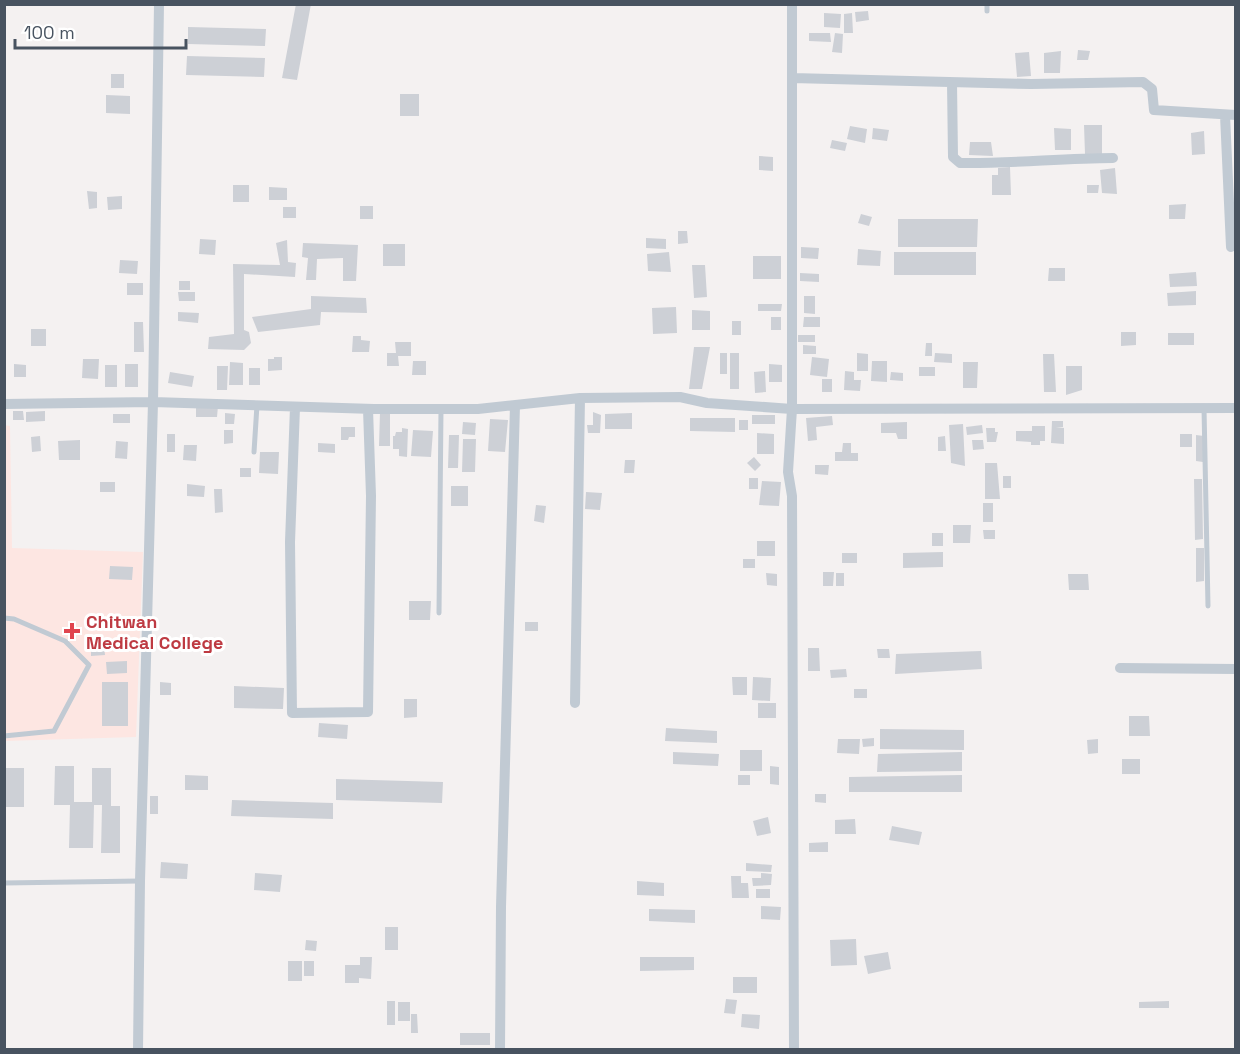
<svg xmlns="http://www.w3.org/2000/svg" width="1240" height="1054" viewBox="0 0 1240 1054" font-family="'Space Grotesk',sans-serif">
<rect width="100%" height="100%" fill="#f4f1f1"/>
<!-- medical -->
<path fill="#fde6e2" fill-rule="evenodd" d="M4,425L10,426L12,548L143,552L136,737L5,741ZM102,682L128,683V726H102Z"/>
<!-- building -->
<path fill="#cdd0d6" d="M296,4H311L297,80L282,78Z
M868,11L869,20L856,22L855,12Z
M824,13L841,14L840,28L824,27Z
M852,13L853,33H844V14Z
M188,27L266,29L265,46L188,44Z
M809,33H830L831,42L809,41Z
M835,33L843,34L842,53L832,52Z
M1078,50L1090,51L1088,60H1077Z
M1061,51L1060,73H1044V53Z
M1029,52L1031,76L1017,77L1015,53Z
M187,56L265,58L264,77L186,75Z
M111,74H124V88H111Z
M400,94H419V116H400Z
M106,95L130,96V114L106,113Z
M1084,125H1102V154H1085Z
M850,126L867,129L865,143L847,139Z
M873,128L889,130L887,141L872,139Z
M1054,128L1071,129V150H1055Z
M1204,131L1205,154L1192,155L1191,133Z
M832,140L847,143L845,151L830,148Z
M970,142H991L993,156L969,155Z
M759,156L773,157V171L759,170Z
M1010,167L1011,195H992V175H998V168Z
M1115,168L1117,194L1102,193L1100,170Z
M233,185H249V202H233Z
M1087,185H1099L1098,193H1087Z
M269,187L287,188V200H269Z
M87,191L97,192V208L89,209Z
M122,196V209L108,210L107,197Z
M1186,204L1185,219H1169V205Z
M360,206H373V219H360Z
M283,207H296V218H283Z
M861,214L872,217L869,226L858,223Z
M898,219H978L977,247H898Z
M678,231H687L688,243L678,244Z
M646,238L666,239V249L646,248Z
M200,239L216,240L215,255L199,254Z
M287,240L288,262L296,263L295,277L244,274V330L249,332L251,343L244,350L208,349L209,337L234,334L233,264L280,265L276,243Z
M303,243L358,245L356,281H343V258L317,259L316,280H306L308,258L302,257Z
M383,244H405V266H383Z
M801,247L819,248L818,259L801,258Z
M858,249L881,251L880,266L857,265Z
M669,252L671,272L648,271L647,254Z
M894,252H976V275H894Z
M753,256H781V279H753Z
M120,260L138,261L137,274L119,273Z
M692,265H705L707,297L694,298Z
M1049,268H1065V281H1048Z
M1196,272L1197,286L1170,287L1169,274Z
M800,273L819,274V282L800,281Z
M179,281H190V290H179Z
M127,283H143V295H127Z
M1196,291V305L1168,306L1167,293Z
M178,292H195V301H179Z
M311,296L366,298L367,313L321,312L320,325L258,332L252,317L311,309Z
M804,296H815V314L804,313Z
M758,304H782L781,311H758Z
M676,307L677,333L653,334L652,308Z
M692,310L710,311V330H692Z
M178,312L199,313L198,323L178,321Z
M771,317H781V330H771Z
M804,317H820V327H803Z
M732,321H741V335H732Z
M134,322H143L144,352H134Z
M31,329H46V346H31Z
M1121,332H1136V345L1121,346Z
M1168,333H1194V345H1168Z
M798,335H815V342H798Z
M353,336H361V340L370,341L369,352H352Z
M395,342H411V356H398L399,366H387V353H396Z
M926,343H932V356H925Z
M803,345L816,346V354H803Z
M694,347H710L702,389H689Z
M720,353H727V374H720Z
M730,353H739V389H730Z
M857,353L868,354V371H857Z
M935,353L952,354V363L934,362Z
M1043,354H1054L1056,392H1044Z
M274,357H282V370L268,371V359H274Z
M812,357L829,359L827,377L810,375Z
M83,359H99L98,379L82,378Z
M413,361H426V375H412Z
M872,361H887V382L871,381Z
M230,362L243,363V385H229Z
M963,362H978L977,388H963Z
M14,364L26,365V377H14Z
M125,364H138V387H125Z
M769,364L782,365V382H769Z
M105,365H117V387H105Z
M217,366H228L227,390H217Z
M1066,366H1082V390L1066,395Z
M919,367H935V376H919Z
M249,368H260V385H249Z
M765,371L766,392L755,393L754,372Z
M845,371L854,372V380H861L860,391L844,390Z
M170,372L194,376L192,387L168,383Z
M891,372L903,373V381L890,380Z
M822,379H832V392H822Z
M196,406H218L217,417H196Z
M13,411H23L24,420H13Z
M45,411V421L26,422V412Z
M380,412L390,413V446H379Z
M593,412L601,415L600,433H588L587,425H593Z
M225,413L235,414L234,424H225Z
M632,413V429H605V414Z
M113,414H130V423H113Z
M752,415H775V424H752Z
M832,416L833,425L816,427L817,440L808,441L806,418Z
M690,418H735V432L690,431Z
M490,419L508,420L505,452L488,451Z
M739,420H748V430H739Z
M1052,421H1063V427H1056L1064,428V444L1051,443Z
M463,422L476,423L475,435L462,434Z
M907,422V439H898L896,433H881V423Z
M963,424L965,466L951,463L949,425Z
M982,425L983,433L967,435L966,427Z
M1032,426H1045V441H1040V445H1031V442L1016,441V431H1032Z
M341,427H355V437H349L348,440H341Z
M402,428L408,429L407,457L399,456V449H393V436H395L396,432H402Z
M986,428H995V432H998L996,442H987Z
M224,430H233V443L224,444Z
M413,430L433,431L431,457L411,456Z
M757,433L774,434V454H757Z
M167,434H175V452H167Z
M1180,434H1192V447H1180Z
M449,435H459L458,468H448Z
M1196,435L1204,436L1203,462L1196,461Z
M40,436L41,451L32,452L31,437Z
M945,436L946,451H938V437Z
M463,439H476L475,472H462Z
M80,440V460H59L58,441Z
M972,440H983L984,449L973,450Z
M116,441L128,442L127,459L115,458Z
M318,443L335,444V453L318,452Z
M843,443H851V453H858V461H835V452H842Z
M184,445H197L196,461L183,460Z
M260,452H279L278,474L259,473Z
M754,457L761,465L755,471L747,463Z
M625,460H635L634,473H624Z
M985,463H997L1000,499H985Z
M815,465H829L828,475L815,474Z
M240,468H251V477H240Z
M1003,476H1011V488H1003Z
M749,478H758V489H749Z
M1194,479H1202L1203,539L1195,540Z
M762,481L781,482L779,506L759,505Z
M100,482H115V492H100Z
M187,484L205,486L204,497L187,496Z
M451,486H468V506H451Z
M214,489H222L223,512L215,513Z
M586,492L602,493L600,510L585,509Z
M983,503H993V522H983Z
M536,505L546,506L544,523L534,521Z
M953,525H971L970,543H953Z
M983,530H995V539H984Z
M932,533H943V546H932Z
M757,541H775V556H757Z
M1196,548H1204V581L1196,582Z
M943,552V567L903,568V553Z
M842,553H857V563H842Z
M743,559H755V568H743Z
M110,566L133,567L132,580L109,579Z
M823,572H834L833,586H823Z
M766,573L777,574V586L767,585Z
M836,573H844V586H836Z
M1068,574H1088L1089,590H1069Z
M409,601H431L430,620H409Z
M525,622H538V631H525Z
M104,646L105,655L91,656V647Z
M808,648H819L820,671H808Z
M877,649H889L890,658H878Z
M981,651L982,669L895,674L896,654Z
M127,661V673L107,674L106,662Z
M846,669L847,677L831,678L830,670Z
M732,677H747V695H733Z
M753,677L771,678L770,701L752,700Z
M102,682H128V726H102Z
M160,682L171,683V695H160Z
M234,686L284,688L283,709L234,708Z
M854,689H867V698H854Z
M404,699H417V717L404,718Z
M758,703H776V718H758Z
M1129,716H1149L1150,736H1129Z
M319,723L348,725L347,739L318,737Z
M666,728L717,731V743L665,741Z
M880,729L964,730V750L880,749Z
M874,738V746L863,747L862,739Z
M838,739H860L859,754L837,753Z
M1098,739V753L1088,754L1087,740Z
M740,750H762V771H740Z
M673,752L719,754L718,766L673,764Z
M962,752V771L877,772L878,754Z
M1122,759H1140V774H1122Z
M55,766H74V802H92V768H111V806H120V853H101L102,805H94L93,848H69L70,805H54Z
M770,766L779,767V785L770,784Z
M5,768H24V807H5Z
M185,775L208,776V790H185Z
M738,775H750V785H738Z
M962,775V792H849V777Z
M336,779L443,782L442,803L336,800Z
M815,794H826V803L815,802Z
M150,796H158V814H150Z
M232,800L333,803V819L231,816Z
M768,817L771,833L757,836L753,821Z
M855,819L856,834H835V820Z
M892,826L922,832L919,845L889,840Z
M828,842V852H809V843Z
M161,862L188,864L187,879L160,878Z
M746,863L772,865L771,872L746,871Z
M255,873L282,875L280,892L254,890Z
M761,873L772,874L771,885L753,886L752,878H761Z
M731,876H741V883H748L749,898H732Z
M637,881L664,883V896L637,895Z
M756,889H770V898H756Z
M761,906L781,907L780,920L761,919Z
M649,909L695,910V923L649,921Z
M385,927H398V950H385Z
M856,939L857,965L831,966L830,940Z
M306,940L317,941L316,951L305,950Z
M888,952L891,969L868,974L864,956Z
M360,957H372L371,979L359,978V983H345V965H360Z
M640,957H694V970L640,971Z
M288,961H302V981H288Z
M304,961H314V976H304Z
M733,977H757V993H733Z
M726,999L737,1000L735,1014L724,1013Z
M387,1001H395V1025H387Z
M1169,1001V1008H1139V1002Z
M398,1002H410V1021H398Z
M411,1014H417L418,1033H411Z
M742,1014L760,1015L759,1029L741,1027Z
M460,1033H490V1045H460Z"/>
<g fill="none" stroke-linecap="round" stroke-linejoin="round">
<!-- service -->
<path stroke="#c1cad3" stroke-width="5" d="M987,4V11
M1204,408L1208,606
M254,452L257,405
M439,613L441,409
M4,618L14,619L65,641L89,665L54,731L4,736
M4,883L140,881"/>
<!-- minor -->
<path stroke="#c1cad3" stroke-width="10" d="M792,4V409L788,472L792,496L794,1050
M792,78L1031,84L1143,82L1152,89L1154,110L1236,115
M952,83L953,157L960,163C1011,164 1062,158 1113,158
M1225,115L1231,247
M4,404L153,402L374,409H478L580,398L680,397L707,403L792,409L1236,408
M295,407L290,542L292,713L368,712L371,496L368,409
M1120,668L1236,669
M575,703L580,398
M138,1050L140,881L153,402L159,4
M500,1050L501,907L515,405"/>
</g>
<!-- markers -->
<path fill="#e0444e" stroke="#fff" stroke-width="2" d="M69 622h6v6h6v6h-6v6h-6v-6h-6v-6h6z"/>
<g text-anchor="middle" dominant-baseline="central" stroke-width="6" stroke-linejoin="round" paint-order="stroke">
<!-- health labels -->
<g font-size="18" font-weight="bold" fill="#be3a42" stroke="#fff" text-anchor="start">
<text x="86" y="621">Chitwan<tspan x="86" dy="21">Medical College</tspan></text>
</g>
</g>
<!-- border -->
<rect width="1240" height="1054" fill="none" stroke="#485360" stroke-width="12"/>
<!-- scale -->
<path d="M15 39v9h171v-9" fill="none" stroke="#485360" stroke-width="3"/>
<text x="24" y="39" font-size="18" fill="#485360" stroke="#ffffff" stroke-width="4.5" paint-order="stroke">100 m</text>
</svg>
